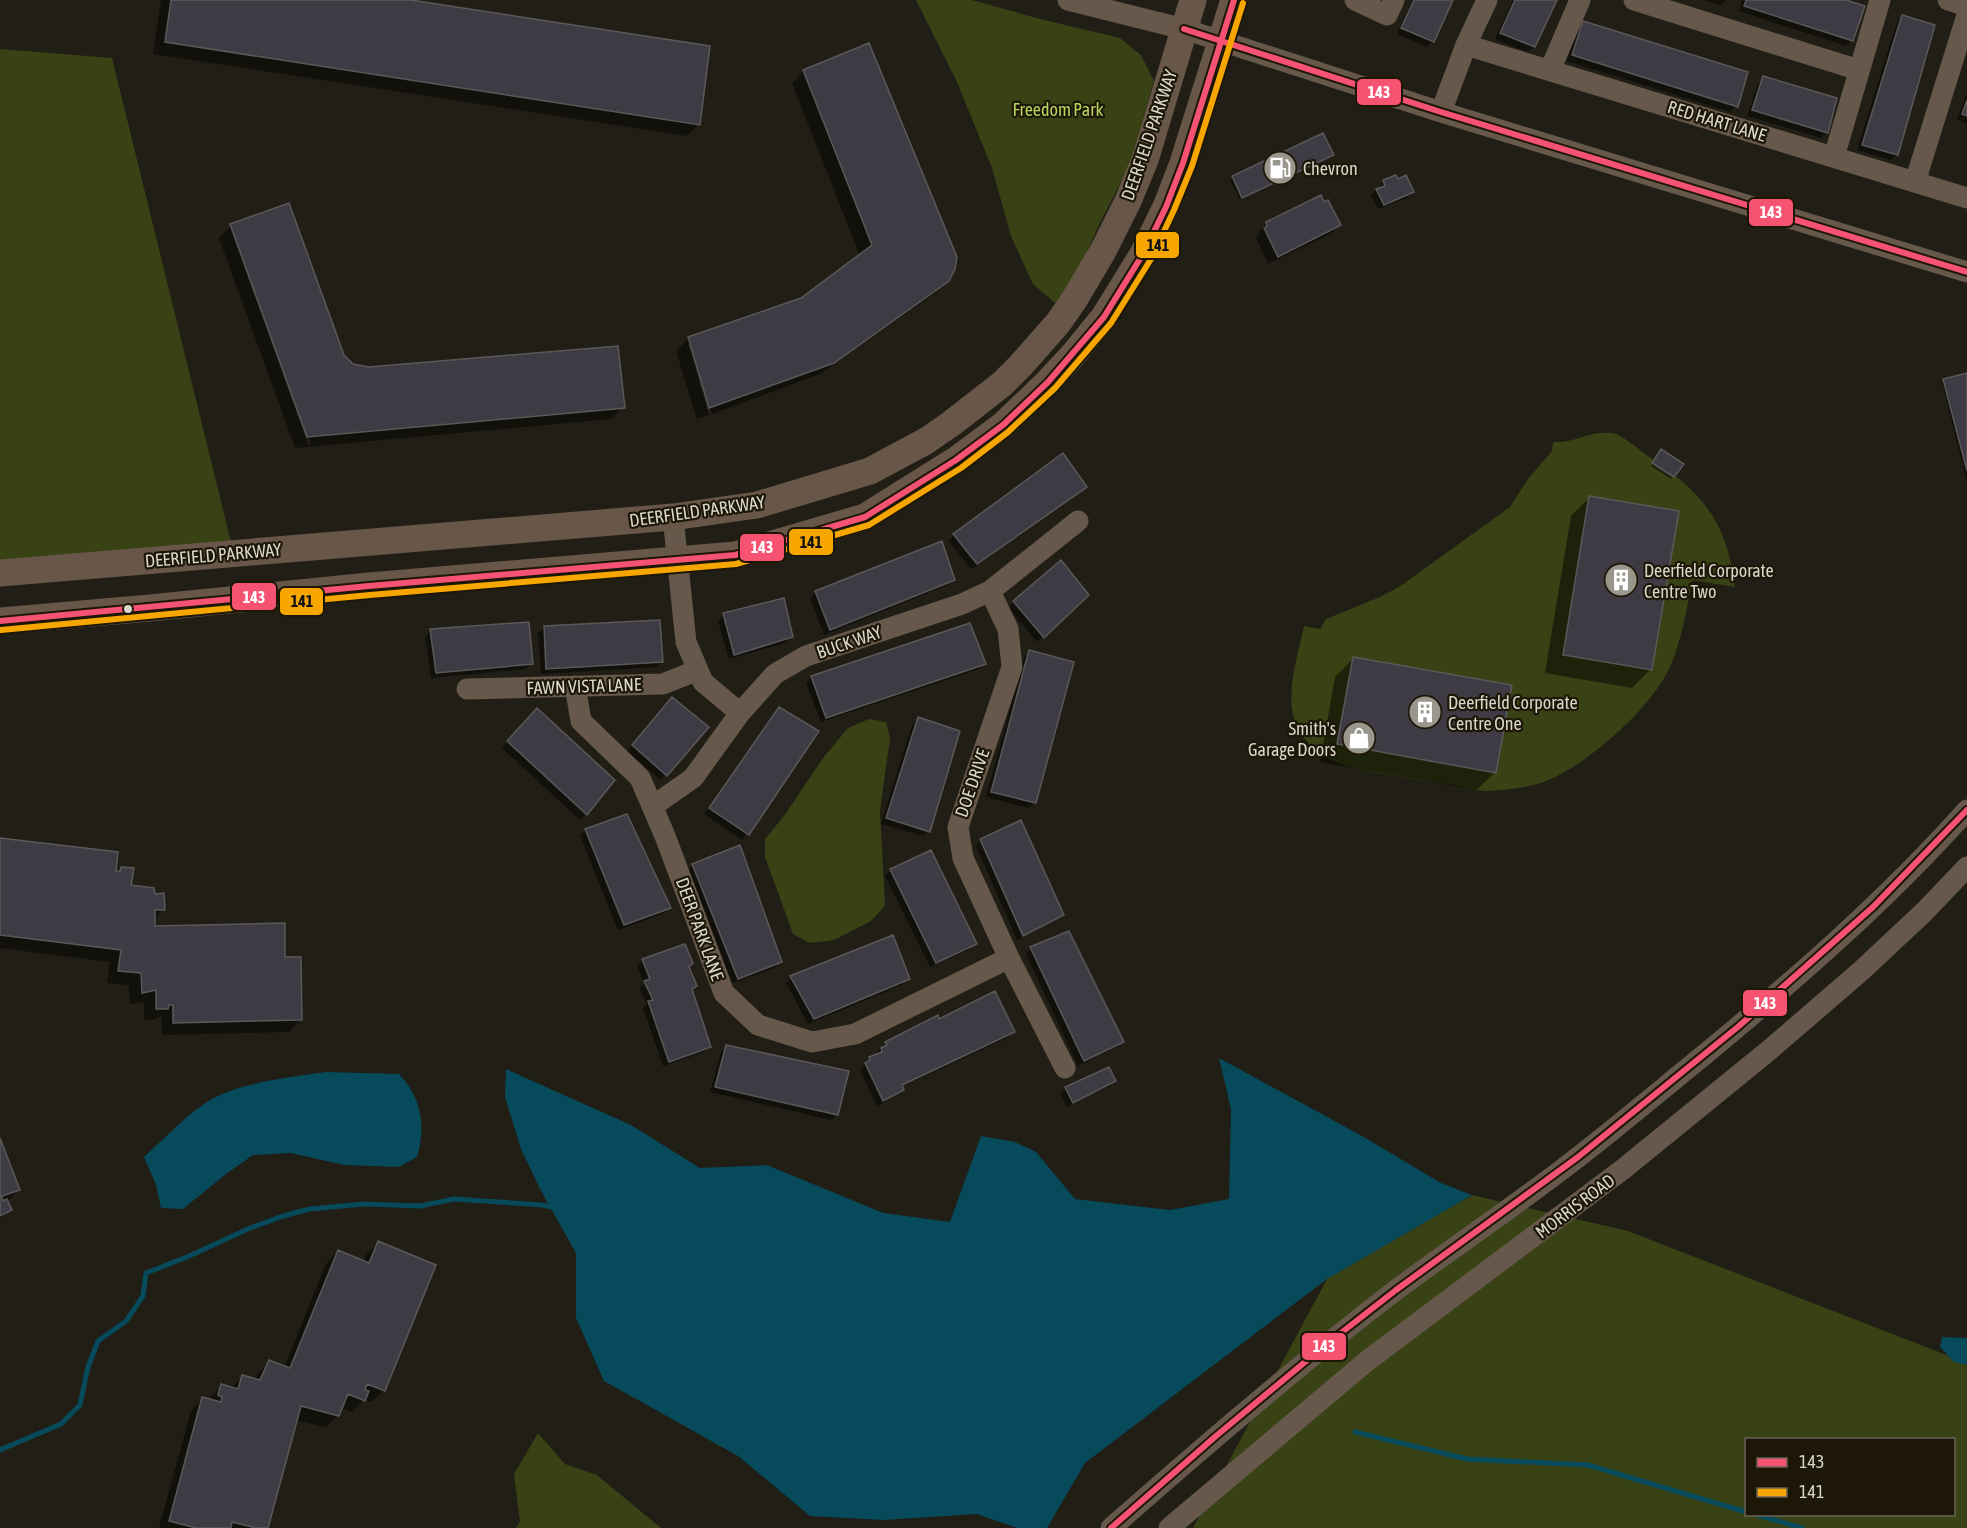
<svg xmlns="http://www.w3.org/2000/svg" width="1967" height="1528" viewBox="0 0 1967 1528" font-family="'Asap Condensed',sans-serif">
<rect width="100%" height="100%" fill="#211e15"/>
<!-- green -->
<path fill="#384215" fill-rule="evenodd" d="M916,0H972L1040,19L1120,38L1141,55L1154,81L1130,164L1098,227L1075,279L1055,303L1033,284L1011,236L992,168L957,82Z
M0,49L112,58L231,542L0,564Z
M1598,433C1604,433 1611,432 1616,434C1628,439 1640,451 1651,458C1703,493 1727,522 1735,587L1692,580C1687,609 1682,639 1670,667C1651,709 1586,766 1544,782C1527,788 1503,790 1486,791C1475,791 1464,787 1454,785C1433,782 1412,779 1391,775C1353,768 1315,765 1296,724C1284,696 1298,655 1304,626L1320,629L1326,619L1380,597L1399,587L1510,507L1528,479L1552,451L1553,442C1570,443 1582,436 1598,433Z
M869,719L886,722L890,738L880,811L885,906L871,921L834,940L810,943L793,934L765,857V839L784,816L823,758L848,728Z
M1472,1195L1628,1231L1967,1363V1528H1193L1327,1279ZM1746,1440H1954V1514H1746Z
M538,1433L565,1464L597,1475L661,1528H516L520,1521L514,1474Z"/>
<!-- water -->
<path fill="#064a5b" d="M1219,1058L1362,1136L1441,1183L1472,1195L1327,1279L1085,1463L1047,1528H1017L977,1514L883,1520L810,1516L738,1456L604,1381L576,1318V1253L540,1189L521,1149L505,1097L506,1069L631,1125L700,1168L767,1165L883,1213L950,1222L981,1136L1015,1142L1036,1152L1075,1199L1170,1210L1229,1199L1231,1109Z
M326,1072L399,1074C422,1098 426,1126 417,1157L399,1167L344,1165L291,1153L253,1155L226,1174L183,1209L161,1208L156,1185L144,1157C164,1139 189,1112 212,1099C243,1082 291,1077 326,1072Z
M1942,1337L1967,1338V1365L1954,1362L1940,1347Z"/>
<!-- shadow -->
<path fill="#0007" fill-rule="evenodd" d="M161,0H401L699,124L687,136L153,54Z
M1412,0H1452L1433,41L1427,47L1397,34Z
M1513,0H1555L1534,47L1528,52L1495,39Z
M1703,0H1726L1721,5Z
M1742,0H1841L1852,40L1846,46L1739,11Z
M1902,16L1897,155L1891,160L1857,150L1897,22Z
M1583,23L1736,106L1730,112L1567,61L1577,29Z
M804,71L948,280L935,293L820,374L712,414L691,344H688L709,415L697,419L676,351L688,339L801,300L860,256L792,83Z
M1764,78L1826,132L1821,138L1747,116L1758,84Z
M1967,93V124L1957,119Z
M1323,135L1329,157L1240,199L1230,180L1233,177Z
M1384,182L1413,192L1407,198L1378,209L1371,196Z
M1267,223L1339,225L1330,234L1268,264L1256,238L1259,235L1258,232Z
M231,226L352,366L623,407L611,419L295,448L219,238ZM231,230H234L311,444L308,445Z
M1967,374V482L1942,382L1944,380Z
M1659,453L1681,464L1671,479L1651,466Z
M1079,492L971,569L949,541L954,535Z
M1590,497L1651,669L1632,688L1545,673L1571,516Z
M953,580L948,585L824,635L810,598L816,592Z
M1087,595L1037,642L1008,607L1014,602Z
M724,615L791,637L785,643L729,659L718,621Z
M544,628L662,661L656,667L541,674L538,633Z
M431,630L531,663L526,669L431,678L425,636Z
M1030,651L1035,802L1029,808L986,797L1024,657Z
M1354,658L1495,772L1477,790L1320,762L1335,677Z
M984,664L979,669L821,722L806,683L812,677Z
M667,705L665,775L660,780L627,751Z
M779,709L817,731L742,840L704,814Z
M531,716L613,780L580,820L502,748Z
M918,719L929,831L923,836L881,824L912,725Z
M585,830L670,907L664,913L618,930L580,836Z
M0,840L114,873H118L122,868L129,886L153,895L163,909L154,919V928L284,959L301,1019L289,1032L162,1035V1017H158L154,1020H144V1002L130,1004L129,985L107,983L110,962L0,948Z
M981,840L1062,914L1056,920L1017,940L976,846Z
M739,847L780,962L775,968L732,983L687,871L693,866Z
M891,870L976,943L970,949L930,967L885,876Z
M1031,948L1122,1042L1116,1047L1078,1066L1026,954Z
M643,960L687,966L695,986L691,990L710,1046L704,1052L663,1066L643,1008L647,1004L639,988L644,984L637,966Z
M791,978L908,979L902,985L808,1024L786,983Z
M938,1021L1013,1032L1007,1038L901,1087L902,1090L896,1095L877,1106L860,1070L886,1043Z
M727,1046L837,1115L831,1120L710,1092L721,1052Z
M1108,1069L1114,1081L1108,1087L1067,1107L1060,1094L1066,1088Z
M0,1142L18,1190L7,1202L10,1209L0,1219Z
M378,1243L384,1390L371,1402L364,1399L352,1412L341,1408L338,1415L326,1427L296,1420L266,1528H159L191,1411L203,1398L208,1400L221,1386L231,1388L243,1377L254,1380L257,1374L269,1362L284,1368L326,1264L338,1251L364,1262L366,1255Z"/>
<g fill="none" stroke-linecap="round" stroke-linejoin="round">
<!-- stream -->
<path stroke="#064a5b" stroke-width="5" d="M1355,1432L1467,1459L1588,1465L1746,1512
M0,1450L61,1424L80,1405L88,1367L98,1341L126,1321L143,1296L146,1273L187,1257L250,1228L283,1216L310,1209L363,1204L420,1206L454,1199L542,1205L557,1208
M1754,1514L1802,1528"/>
</g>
<!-- building -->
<path fill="#3e3b45" stroke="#5a5959" stroke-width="1.5" d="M171,0H411L710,46L700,125L165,42Z
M1414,0H1453L1434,42L1401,28Z
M1515,0H1557L1535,47L1500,33Z
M1746,0H1846L1865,6L1853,41L1744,6Z
M1902,15L1935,25L1898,155L1862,145Z
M1583,21L1748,72L1738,107L1572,55Z
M869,43L957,257L955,269L949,281L834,363L709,408L688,337L801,298L872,245L803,70Z
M1763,76L1837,98L1828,133L1752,110Z
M1967,100V116L1962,114Z
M1323,133L1334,155L1242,198L1232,176Z
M1396,175L1398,179L1406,175L1414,192L1384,205L1376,189L1385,186L1383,180Z
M1321,195L1324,202L1328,200L1341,225L1278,257L1264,228L1267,226L1266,222Z
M289,203L344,355L353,364L369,367L618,346L625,408L307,437L230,224Z
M1967,373V471L1943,379Z
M1661,449L1684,464L1674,477L1652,463Z
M1063,453L1087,487L977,564L953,534Z
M1589,496L1679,511L1652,670L1563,655Z
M942,541L955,580L830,630L815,591Z
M1061,560L1089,595L1044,638L1013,601Z
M784,598L793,637L734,655L723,613Z
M660,620L663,662L546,669L544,626Z
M529,622L533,664L436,673L430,629Z
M970,623L986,664L826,718L811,676Z
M1029,650L1074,662L1036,803L991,792Z
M1353,657L1512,685L1496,773L1337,744Z
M672,697L709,727L667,776L632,745Z
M779,707L819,731L749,835L709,808Z
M537,708L615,780L587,815L507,741Z
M918,717L960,731L930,832L886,818Z
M627,814L671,908L624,925L585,829Z
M1021,820L1064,915L1023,936L980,839Z
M0,838L118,852L116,871H120L121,867L134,868L131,885L154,888L155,894L164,893L165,910H155V926L285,923V957H301L302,1020L173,1023V1005H169L168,1009H156V990L142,993L141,973L118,971L121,950L0,935Z
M740,845L782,962L738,979L692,864Z
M931,850L977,944L936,963L890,869Z
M1069,931L1124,1042L1084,1061L1030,947Z
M893,935L910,979L814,1019L790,976Z
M685,944L693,963L689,967L697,986L692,989L711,1047L669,1062L648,1001L653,1000L644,981L650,979L642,959Z
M995,991L1015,1032L902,1085L904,1090L883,1101L865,1063L870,1060L869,1057L882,1052L881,1048L887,1045L885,1042L938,1015L939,1019Z
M726,1045L849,1071L838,1115L715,1087Z
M1109,1067L1116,1081L1073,1103L1065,1087Z
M0,1138L20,1190L2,1196L3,1201L7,1199L12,1210L0,1216Z
M378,1241L436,1265L385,1391L367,1384L365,1390L369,1391L365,1401L348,1394L339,1416L301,1406L268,1528H256L232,1522L231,1528H196L169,1521L202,1397L221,1402L222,1397L218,1395L221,1384L238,1389L242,1375L260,1380L269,1360L290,1368L338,1250L369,1263Z"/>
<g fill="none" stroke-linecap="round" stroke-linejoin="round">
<!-- minor -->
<path stroke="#67584c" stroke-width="21" d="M1068,0L1184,29L1441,112L1967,272
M1355,0L1387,15L1394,0
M1634,0L1859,70
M1948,0L1967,6
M1466,45L1967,198
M1550,70L1580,0
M1441,112L1466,45L1487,0
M1834,157L1880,0
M1915,182L1967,15
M673,517L686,642L703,682L740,713
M990,591L1008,629L1012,667L958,827L963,858L1009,958L1065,1068
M575,686L581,721L640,778L665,836L724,993L758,1025L812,1042L855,1034L1009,958
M467,689L663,684L698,670
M653,806L693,778L740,713L775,674L806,656L962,604L990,591L1078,521
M1111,1528C1204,1446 1298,1365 1396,1290C1450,1250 1506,1212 1560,1171C1609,1134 1656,1094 1704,1055C1797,978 1887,900 1967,810
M1169,1528L1367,1361L1622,1170L1767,1052L1861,971L1924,912L1967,867"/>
<!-- major -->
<path stroke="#685648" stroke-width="27" d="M0,573L673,517L757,505L870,471L926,441L952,423L1002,384L1021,365L1058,323L1074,300L1103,251L1128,201L1145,160L1193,0
M0,621L150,608L369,586L735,555L865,517L956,460L1003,425L1048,382L1073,355L1104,317L1143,254L1166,207L1183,163L1234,0"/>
<defs>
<path id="bus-1" d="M1184,29L1441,112L1967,272
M0,621L369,586L735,555L865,517L956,460L1003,425L1048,382L1104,317L1143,254L1166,207L1183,163L1234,0
M1111,1528L1216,1436L1323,1347L1396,1290L1578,1157L1739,1026L1873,907L1967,810"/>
<path id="bus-2" d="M1,630L370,595L736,564L869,525L961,468L1008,432L1055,388L1111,323L1151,259L1174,210L1192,166L1243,3"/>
</defs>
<!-- bus-1 casing -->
<use href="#bus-1" stroke="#1d1707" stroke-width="10"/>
<!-- bus-2 casing -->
<use href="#bus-2" stroke="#1d1707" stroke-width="10"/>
<!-- bus-1 -->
<use href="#bus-1" stroke="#f65372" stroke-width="6"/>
<!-- bus-2 -->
<use href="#bus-2" stroke="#f7a600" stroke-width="6"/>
</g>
<!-- icons -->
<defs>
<symbol id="fuel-disc" viewBox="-11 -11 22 22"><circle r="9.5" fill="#99968c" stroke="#1d1707"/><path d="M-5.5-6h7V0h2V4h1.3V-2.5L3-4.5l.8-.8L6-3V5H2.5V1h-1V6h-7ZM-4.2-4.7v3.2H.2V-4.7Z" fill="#fff"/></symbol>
<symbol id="building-disc" viewBox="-11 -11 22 22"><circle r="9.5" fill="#99968c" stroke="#1d1707"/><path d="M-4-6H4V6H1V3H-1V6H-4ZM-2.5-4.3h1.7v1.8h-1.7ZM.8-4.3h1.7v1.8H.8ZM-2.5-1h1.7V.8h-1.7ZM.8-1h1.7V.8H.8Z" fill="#fff"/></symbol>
<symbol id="shop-disc" viewBox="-11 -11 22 22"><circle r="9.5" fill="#99968c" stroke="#1d1707"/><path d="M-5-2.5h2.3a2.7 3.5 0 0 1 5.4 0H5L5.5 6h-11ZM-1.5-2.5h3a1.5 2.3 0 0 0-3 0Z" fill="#fff"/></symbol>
</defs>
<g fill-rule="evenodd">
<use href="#fuel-disc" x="1261" y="149" width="38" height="38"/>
<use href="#building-disc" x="1602" y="561" width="38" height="38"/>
<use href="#building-disc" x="1406" y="693" width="38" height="38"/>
<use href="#shop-disc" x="1340" y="719" width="38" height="38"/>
</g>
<!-- markers -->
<circle fill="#dad6cc" stroke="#1d1707" stroke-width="2" cx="128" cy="609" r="5"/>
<g text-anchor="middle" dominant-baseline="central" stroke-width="4.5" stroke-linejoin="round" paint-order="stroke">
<!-- park labels -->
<g font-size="18" fill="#b7d55d" stroke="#1d1707">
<text x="1058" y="109">Freedom Park</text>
</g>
<!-- street labels -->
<g font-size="18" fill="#dad6cc" stroke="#1d1707">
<text transform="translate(1717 121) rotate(17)">RED HART LANE</text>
<text transform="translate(1149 135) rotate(-71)">DEERFIELD PARKWAY</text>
<text transform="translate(697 511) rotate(-8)">DEERFIELD PARKWAY</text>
<text transform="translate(213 555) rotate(-5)">DEERFIELD PARKWAY</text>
<text transform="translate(849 642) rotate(-19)">BUCK WAY</text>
<text transform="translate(584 686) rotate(-2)">FAWN VISTA LANE</text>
<text transform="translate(972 783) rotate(-71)">DOE DRIVE</text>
<text transform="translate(700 929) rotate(70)">DEER PARK LANE</text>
<text transform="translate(1575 1206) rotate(-37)">MORRIS ROAD</text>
</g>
<!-- poi labels -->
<g font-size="18" fill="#dad6cc" stroke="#1d1707" text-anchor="start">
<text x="1303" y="168">Chevron</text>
<text x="1644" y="570">Deerfield Corporate<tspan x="1644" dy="21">Centre Two</tspan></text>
<text x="1448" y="702">Deerfield Corporate<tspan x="1448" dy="21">Centre One</tspan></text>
<text x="1336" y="728" text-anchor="end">Smith's<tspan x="1336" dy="21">Garage Doors</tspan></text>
</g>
</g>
<g stroke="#1d1707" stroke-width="2">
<rect x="1356" y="78" width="46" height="28" rx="6" fill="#f65372"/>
<rect x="1748" y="198" width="46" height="29" rx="6" fill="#f65372"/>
<rect x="1135" y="231" width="45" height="28" rx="6" fill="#f7a600"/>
<rect x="788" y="528" width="46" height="28" rx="6" fill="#f7a600"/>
<rect x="739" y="533" width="46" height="29" rx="6" fill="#f65372"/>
<rect x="231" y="582" width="46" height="29" rx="6" fill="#f65372"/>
<rect x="279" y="587" width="45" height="29" rx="6" fill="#f7a600"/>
<rect x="1742" y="989" width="46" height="28" rx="6" fill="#f65372"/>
<rect x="1301" y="1332" width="46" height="29" rx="6" fill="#f65372"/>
</g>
<g font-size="16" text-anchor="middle" font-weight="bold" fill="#fff">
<text x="1379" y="98">143</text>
<text x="1771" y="218">143</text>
<text x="762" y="553">143</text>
<text x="254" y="603">143</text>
<text x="1765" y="1009">143</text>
<text x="1324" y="1352">143</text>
</g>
<g font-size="16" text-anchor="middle" font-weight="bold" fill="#111">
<text x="1158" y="251">141</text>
<text x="811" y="548">141</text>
<text x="302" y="607">141</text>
</g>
<!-- legend -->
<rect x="1745" y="1438" width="210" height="78" fill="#1d1707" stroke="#696356" stroke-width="1.5"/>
<rect x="1757" y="1458" width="30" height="9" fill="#f65372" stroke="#696356" stroke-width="1.5"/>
<text x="1799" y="1468" font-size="18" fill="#dad6cc">143</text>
<rect x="1757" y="1488" width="30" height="9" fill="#f7a600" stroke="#696356" stroke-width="1.5"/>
<text x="1799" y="1498" font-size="18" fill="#dad6cc">141</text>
</svg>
